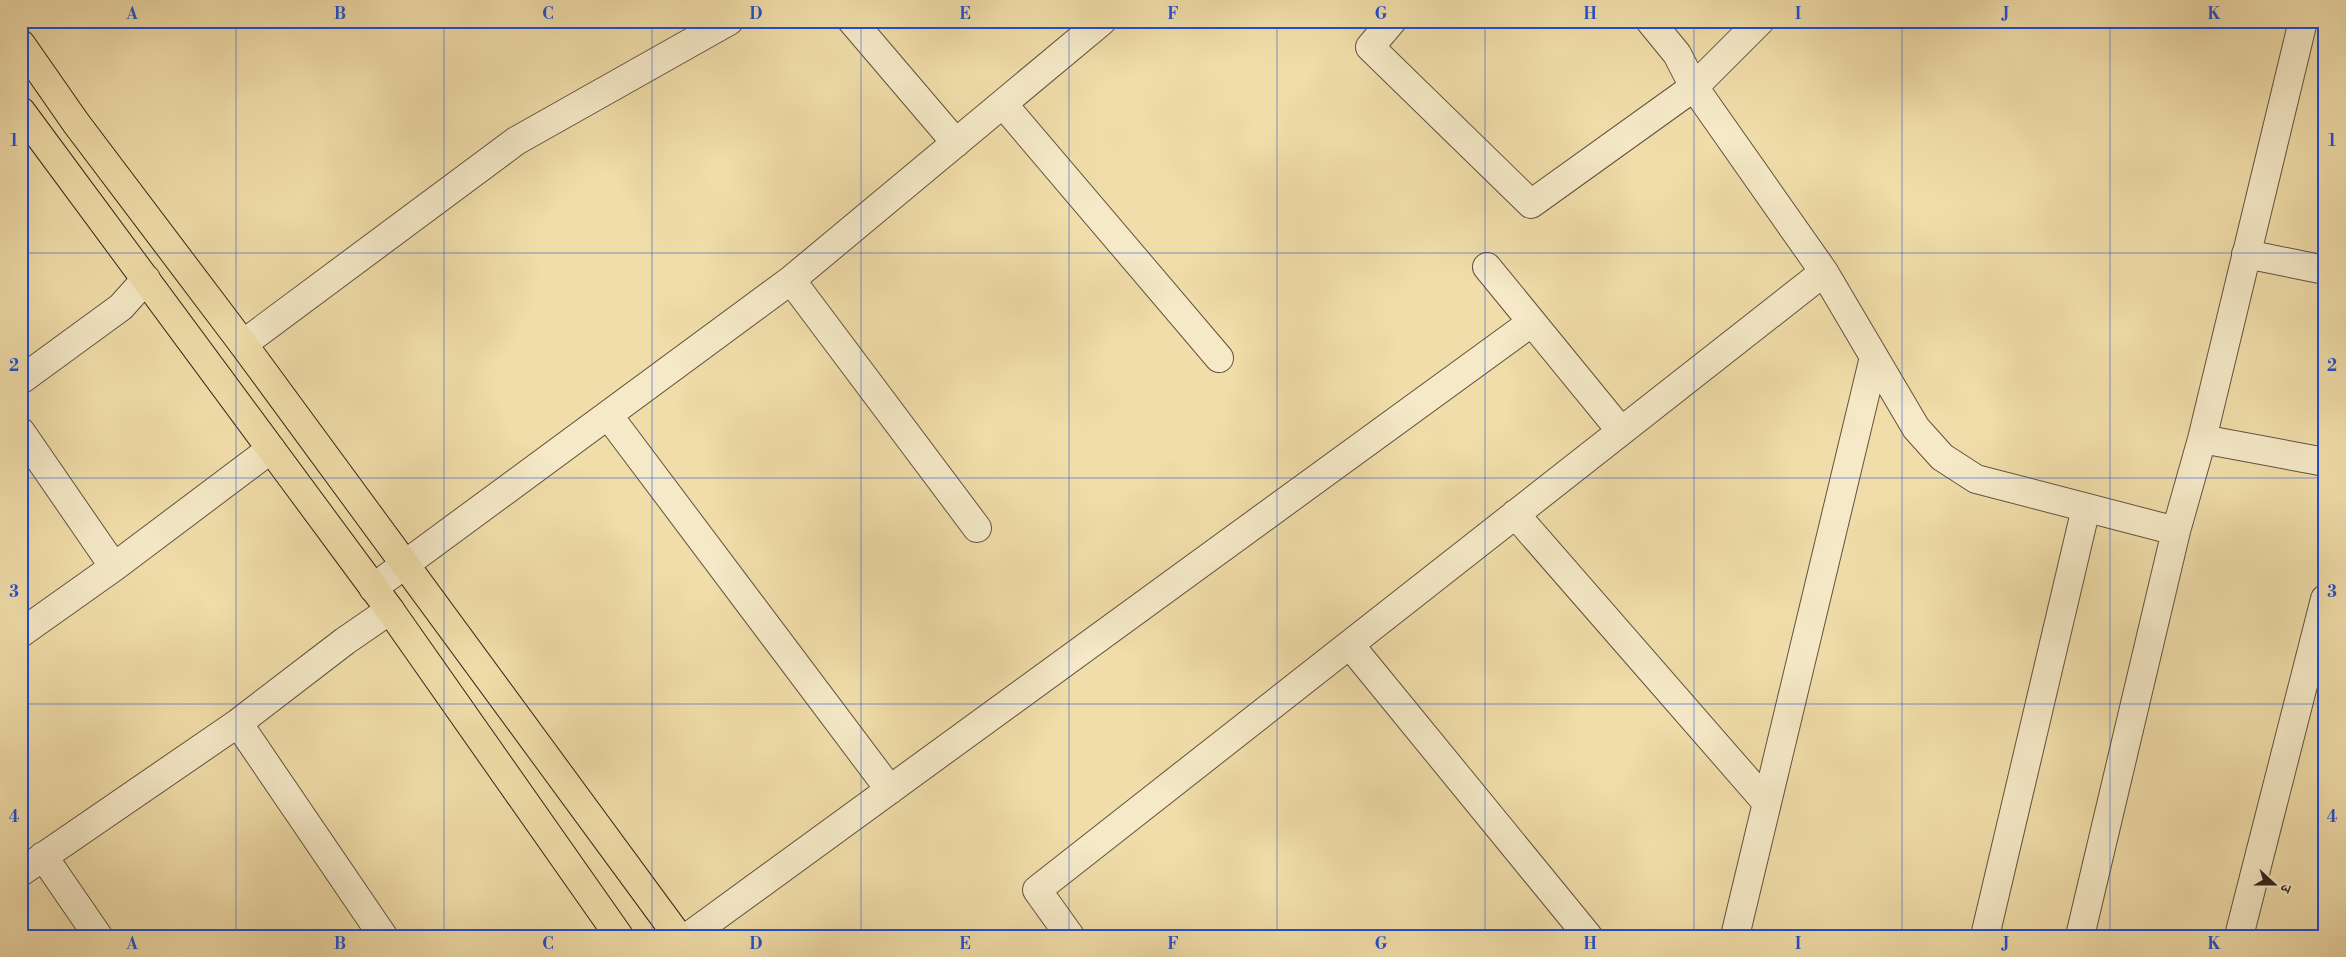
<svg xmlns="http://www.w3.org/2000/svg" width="2346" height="957" viewBox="0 0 2346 957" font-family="'Libre Bodoni','Noto Serif Devanagari',serif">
<rect width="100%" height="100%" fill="#f0dda9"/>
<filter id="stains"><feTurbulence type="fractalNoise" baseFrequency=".004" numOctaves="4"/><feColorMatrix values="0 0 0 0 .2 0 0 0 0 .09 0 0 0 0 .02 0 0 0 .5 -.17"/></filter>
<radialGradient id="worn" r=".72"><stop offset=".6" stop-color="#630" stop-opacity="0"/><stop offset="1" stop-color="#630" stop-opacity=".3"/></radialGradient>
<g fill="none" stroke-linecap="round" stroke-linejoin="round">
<defs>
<path id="street" d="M852,21L956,143
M1392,21L1370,47L1531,204L1694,87L1760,21
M1650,21L1677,54L1694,87L1824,272L1916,428L1942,457L1976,479L2176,531
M1003,104L1219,358
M2246,254L2325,270
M1487,267L1621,431
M791,280L977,528
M243,344L516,141L729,21
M21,380L121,307L146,279
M608,415L890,790
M21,432L114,567
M2202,439L2325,462
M1515,514L1767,803
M373,588L791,280L1102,21
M21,633L114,567L271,449
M1350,645L1588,936
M238,723L383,936
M43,856L98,936
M21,872L238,723L345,641L390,610
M689,936L1532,322
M1070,936L1037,890L1824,272
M1735,936L1874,357
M1985,936L2086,508
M2080,936L2176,531L2202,439L2303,21
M2239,936L2325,599"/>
<path id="primary" d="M21,44L76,123L243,344L678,936
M21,111L390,610L619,936"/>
</defs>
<!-- street casing -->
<use href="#street" stroke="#62523e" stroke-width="30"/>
<!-- primary casing -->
<use href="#primary" stroke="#33241b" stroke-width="30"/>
<!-- street -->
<use href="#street" stroke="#f5e9c7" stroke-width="28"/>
<!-- primary -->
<use href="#primary" stroke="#f0dda9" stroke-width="28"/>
</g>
<!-- grid -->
<path fill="none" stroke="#1d4ed8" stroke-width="1" stroke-opacity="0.55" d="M236,21V936M444,21V936M652,21V936M861,21V936M1069,21V936M1277,21V936M1485,21V936M1694,21V936M1902,21V936M2110,21V936M21,253H2325M21,478H2325M21,704H2325"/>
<!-- margin -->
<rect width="2346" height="957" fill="none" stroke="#f0dda9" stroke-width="55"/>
<!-- north arrow -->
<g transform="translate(2274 884) rotate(111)" stroke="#f5e9c7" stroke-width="4" paint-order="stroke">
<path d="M0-4L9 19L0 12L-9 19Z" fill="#33241b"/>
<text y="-8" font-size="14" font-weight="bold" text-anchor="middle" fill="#33241b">उ</text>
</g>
<rect x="28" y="28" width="2290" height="902" fill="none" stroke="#1d4ed8" stroke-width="2"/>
<g font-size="16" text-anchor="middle" font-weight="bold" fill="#1d4ed8">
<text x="132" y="19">A</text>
<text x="340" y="19">B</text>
<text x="548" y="19">C</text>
<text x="756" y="19">D</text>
<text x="965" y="19">E</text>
<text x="1173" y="19">F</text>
<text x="1381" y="19">G</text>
<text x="1590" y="19">H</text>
<text x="1798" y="19">I</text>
<text x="2006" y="19">J</text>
<text x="2214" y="19">K</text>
<text x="14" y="146">1</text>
<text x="2332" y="146">1</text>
<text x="14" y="371">2</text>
<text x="2332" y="371">2</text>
<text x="14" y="597">3</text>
<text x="2332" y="597">3</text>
<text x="14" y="822">4</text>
<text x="2332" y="822">4</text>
<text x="132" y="949">A</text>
<text x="340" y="949">B</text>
<text x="548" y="949">C</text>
<text x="756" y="949">D</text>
<text x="965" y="949">E</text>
<text x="1173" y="949">F</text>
<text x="1381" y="949">G</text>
<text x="1590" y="949">H</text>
<text x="1798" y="949">I</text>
<text x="2006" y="949">J</text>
<text x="2214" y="949">K</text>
</g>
<rect width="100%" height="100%" filter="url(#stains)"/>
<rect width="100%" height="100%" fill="url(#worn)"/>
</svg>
